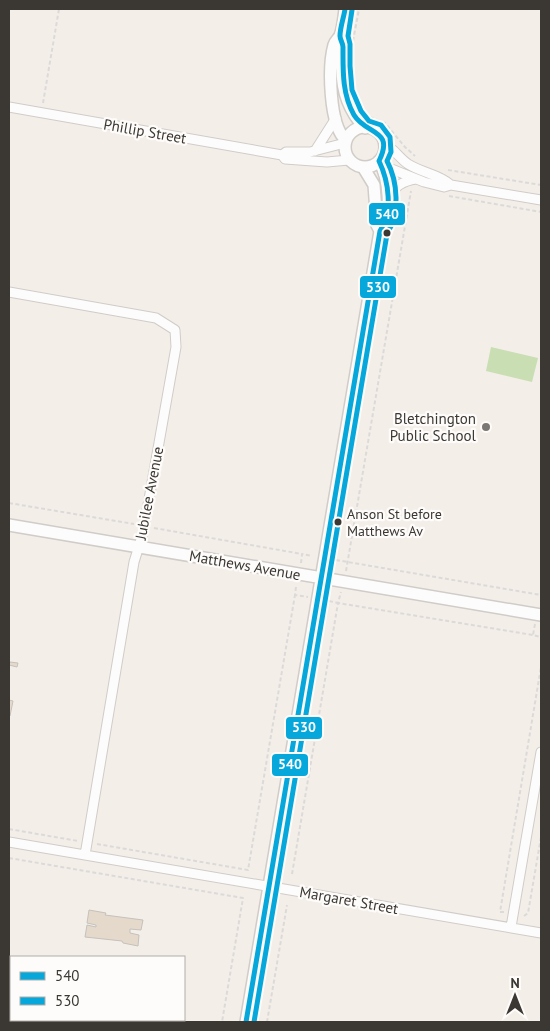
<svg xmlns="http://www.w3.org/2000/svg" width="550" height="1031" viewBox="0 0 550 1031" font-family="'PT Sans',sans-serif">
<rect width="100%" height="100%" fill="#f3eee8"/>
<!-- green -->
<path fill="#c9deb3" d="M491,347L538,358L532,382L486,371Z"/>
<!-- building -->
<path fill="#e5d9cb" stroke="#c5c1bd" d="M10,662L18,663L17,667L9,665Z
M9,700L13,701L10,716H9Z
M89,910L106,913L105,915L143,920L141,930L130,929V933L139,935L138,946L123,943L122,941L85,937L87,925L96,927V925L87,923Z"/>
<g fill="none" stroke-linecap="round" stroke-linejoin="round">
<defs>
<path id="street" d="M9,107L282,155L285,159L327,162L349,160
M384,144C394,148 399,158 408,164C422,173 439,174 451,185
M315,151L336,118
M282,155L286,152H310L345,143
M381,158L389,168L424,182L444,187L451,185L541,200
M388,197C395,186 403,181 416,179
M9,292L156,318L175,330L176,347L143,533L134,562L85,855
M9,842L541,933
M511,927L541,752
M9,1012H11
M53,1020L67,1022"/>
<path id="secondary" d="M345,9C344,17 343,28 340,36C338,39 335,41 334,45C328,66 329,126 346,140
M340,37C344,46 342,54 342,63C341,88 348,110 365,128
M345 147a20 20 0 1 1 40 0a20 20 0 1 1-40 0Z
M379,161C389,177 393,217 380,231
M9,525L541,615
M246,1022L380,231L377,225L374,185L363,167"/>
</defs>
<!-- street casing -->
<use href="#street" stroke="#d0ccc8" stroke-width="11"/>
<!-- secondary casing -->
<use href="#secondary" stroke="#d0ccc8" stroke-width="14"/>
<!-- path -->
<path stroke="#dcdad9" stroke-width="2" stroke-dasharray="4 2.5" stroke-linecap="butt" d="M353,41L359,9
M43,103L59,9
M370,117L385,123L405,147L415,156
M448,170L541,185
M449,196L541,212
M9,503L134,524
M154,528L302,554
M336,560L541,595
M301,563L302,554L312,556
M346,571L411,191
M296,587L295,595L308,597
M329,601L338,603L341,592
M535,624L533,635L541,637
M9,829L78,841
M97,844L248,870L295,595
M9,858L243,898L222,1022
M292,874L338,603L533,635
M504,912H500L541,667
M524,916L528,913L541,837
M267,1022L287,905"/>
<!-- street -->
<use href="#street" stroke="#fdfcfc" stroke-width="9"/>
<!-- secondary -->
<use href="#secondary" stroke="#fdfcfc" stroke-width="11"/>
<defs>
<path id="bus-1" d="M246,1022L380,231C393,211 389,182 379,161C395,129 366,135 354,115C342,94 343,70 343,47C343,43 340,40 340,36C340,27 344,17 345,9"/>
<path id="bus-2" d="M254,1022L387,234C400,213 398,182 387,161L391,152L390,137L381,125L369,121L361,111L352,90L350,66V44L348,36L352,10"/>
</defs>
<!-- bus-1 casing -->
<use href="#bus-1" stroke="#fefcfa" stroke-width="9"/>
<!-- bus-2 casing -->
<use href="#bus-2" stroke="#fefcfa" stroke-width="9"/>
<!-- bus-1 -->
<use href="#bus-1" stroke="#06a8dc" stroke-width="5"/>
<!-- bus-2 -->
<use href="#bus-2" stroke="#06a8dc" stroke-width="5"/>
</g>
<!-- markers -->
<g fill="#3b3733" stroke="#fefcfa" stroke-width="2">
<circle cx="387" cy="233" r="4.5"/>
<circle cx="338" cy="522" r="4.5"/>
</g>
<circle fill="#7b7772" stroke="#fefcfa" stroke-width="2" cx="486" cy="427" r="5"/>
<g text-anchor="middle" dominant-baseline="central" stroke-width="4.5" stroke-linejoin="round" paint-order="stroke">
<!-- bus labels -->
<g font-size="14" fill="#3b3733" stroke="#fefcfa" text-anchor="start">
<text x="347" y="514">Anson St before<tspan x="347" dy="17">Matthews Av</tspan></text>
</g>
<!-- street labels -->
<g font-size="15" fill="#3b3733" stroke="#fefcfa">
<text transform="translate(145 131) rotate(10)">Phillip Street</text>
<text transform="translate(149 493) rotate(-79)">Jubilee Avenue</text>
<text transform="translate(245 565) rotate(10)">Matthews Avenue</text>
<text transform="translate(349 900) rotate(10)">Margaret Street</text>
</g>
<!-- poi labels -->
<g font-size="15" fill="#3b3733" stroke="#fefcfa" text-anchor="end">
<text x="476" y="418">Bletchington<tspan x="476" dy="17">Public School</tspan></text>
</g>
</g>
<g stroke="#fefcfa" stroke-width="2">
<rect x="368" y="202" width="38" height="24" rx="5" fill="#06a8dc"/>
<rect x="359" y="275" width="38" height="24" rx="5" fill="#06a8dc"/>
<rect x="285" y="716" width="38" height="24" rx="5" fill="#06a8dc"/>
<rect x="271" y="753" width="38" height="24" rx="5" fill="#06a8dc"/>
</g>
<g font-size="14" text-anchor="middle" font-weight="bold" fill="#fff">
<text x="387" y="219">540</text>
<text x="378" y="292">530</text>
<text x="304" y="732">530</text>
<text x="290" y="769">540</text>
</g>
<!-- border -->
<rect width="550" height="1031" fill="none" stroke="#3b3733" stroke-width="20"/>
<!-- legend -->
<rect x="10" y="956" width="175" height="65" fill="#fefcfa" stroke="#b0adaa"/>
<rect x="20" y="972" width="25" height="8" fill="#06a8dc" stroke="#b0adaa"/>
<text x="55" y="981" font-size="15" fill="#3b3733">540</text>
<rect x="20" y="997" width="25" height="8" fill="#06a8dc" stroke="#b0adaa"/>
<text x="55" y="1006" font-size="15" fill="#3b3733">530</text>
<!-- north arrow -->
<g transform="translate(515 996)" stroke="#fefcfa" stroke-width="4" paint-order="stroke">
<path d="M0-4L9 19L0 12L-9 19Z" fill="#3b3733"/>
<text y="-8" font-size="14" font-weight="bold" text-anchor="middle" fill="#3b3733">N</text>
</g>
</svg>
